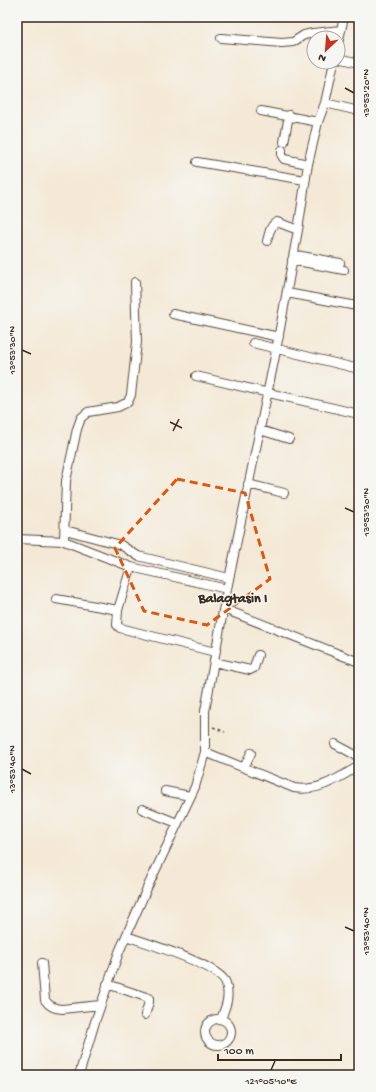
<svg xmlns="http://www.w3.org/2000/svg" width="376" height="1092" viewBox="0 0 376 1092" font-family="'Gochi Hand',sans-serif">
<rect width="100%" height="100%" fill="#f6f6f2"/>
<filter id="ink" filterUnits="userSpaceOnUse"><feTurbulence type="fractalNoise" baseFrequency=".025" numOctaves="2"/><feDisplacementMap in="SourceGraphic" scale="8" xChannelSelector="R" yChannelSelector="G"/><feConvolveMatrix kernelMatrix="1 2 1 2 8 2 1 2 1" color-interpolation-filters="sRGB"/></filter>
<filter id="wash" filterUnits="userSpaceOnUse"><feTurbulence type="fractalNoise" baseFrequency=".012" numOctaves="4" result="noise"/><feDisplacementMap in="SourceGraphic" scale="16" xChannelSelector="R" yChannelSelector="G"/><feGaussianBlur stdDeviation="0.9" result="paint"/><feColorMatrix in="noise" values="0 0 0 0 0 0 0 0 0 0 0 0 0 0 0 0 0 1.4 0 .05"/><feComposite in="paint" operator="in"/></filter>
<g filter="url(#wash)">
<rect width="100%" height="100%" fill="#f4e9d6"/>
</g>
<g filter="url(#ink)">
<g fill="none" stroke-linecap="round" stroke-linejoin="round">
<defs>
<path id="minor" d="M221,38L282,43L293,42L304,35L313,33L341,30
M338,44L344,17
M338,58L359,63
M325,103L359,111
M261,111L318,122
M284,142L289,115
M282,150V156L284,159L308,164
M197,162L305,180
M267,241C269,234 270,225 277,222L298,230
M296,255L340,263
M292,260L344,270
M287,293L357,306
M173,314L279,337
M253,343L359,369
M196,376L359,414
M260,430L289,439
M248,484L284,493
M65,530L121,545L138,556L229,578
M17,539L64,541L131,567L227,589
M64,541L66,481L77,429L81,418L88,412L118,407L128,402L131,395L137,342L135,282
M56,599L118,610L131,567
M224,609L359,662
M118,610L117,625L120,628L215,652
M214,662L250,670L254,668L258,655
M335,744L359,757
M205,752L294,788C319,792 338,778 359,766
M244,768L251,753
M165,791L190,796
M142,809L177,823
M126,936C146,943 220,965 226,983C230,997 226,1006 221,1019
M42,963L45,1000C49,1006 55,1009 62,1009L100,1005
M107,984L149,998V1002L145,1015
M205 1032a13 13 0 1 1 26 0a13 13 0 1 1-26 0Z
M79,1075L95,1022L119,952L148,886L195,787L205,752V711L227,589L275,356L298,230L308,164L318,122L325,103L334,62"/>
</defs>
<!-- minor casing -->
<use href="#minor" stroke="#57473a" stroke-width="10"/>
<!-- path -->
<path stroke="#57473a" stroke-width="1.5" stroke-dasharray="3 3" stroke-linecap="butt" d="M213,727L225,732"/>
<!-- minor -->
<use href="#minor" stroke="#fff" stroke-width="8"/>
</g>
</g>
<!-- marked area -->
<path fill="none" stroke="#df570d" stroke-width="3" stroke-dasharray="8 5" stroke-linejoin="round" d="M177,479L245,493L270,579L207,625L144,611L115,548Z"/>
<!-- ticks -->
<path fill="none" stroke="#3b2a1e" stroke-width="1.5" d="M345,88L354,93M22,350L31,354M170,422L182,428M173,431L179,419M345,508L354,512M22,769L31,774M345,927L354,931M271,1070L275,1061"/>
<g text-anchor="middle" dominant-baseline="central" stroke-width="3" stroke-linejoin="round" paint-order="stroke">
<!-- quarter labels -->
<g font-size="14" font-weight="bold" fill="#3b2a1e" stroke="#f6f6f2">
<text x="233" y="599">Balagtasin I</text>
</g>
</g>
<!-- margin -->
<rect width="376" height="1092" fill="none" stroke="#f6f6f2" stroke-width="44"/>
<!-- north arrow -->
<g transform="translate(326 50) rotate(206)"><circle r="19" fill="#f6f6f2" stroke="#aba49d"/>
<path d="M0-3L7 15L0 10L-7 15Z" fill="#c8321e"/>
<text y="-6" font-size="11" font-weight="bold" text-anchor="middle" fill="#3b2a1e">N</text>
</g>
<!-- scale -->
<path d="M218 1054v6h123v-6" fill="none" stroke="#3b2a1e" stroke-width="2"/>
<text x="224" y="1054" font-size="12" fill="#3b2a1e" stroke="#f6f6f2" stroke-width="3" paint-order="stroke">100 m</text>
<rect x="22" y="22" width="332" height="1048" fill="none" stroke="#3b2a1e" stroke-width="1.5"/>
<g font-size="10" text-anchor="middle" fill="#3b2a1e">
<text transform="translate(365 93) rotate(-90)" y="4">13°53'20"N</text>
<text transform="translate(11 350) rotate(-90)" y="4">13°53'30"N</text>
<text transform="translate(365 512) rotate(-90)" y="4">13°53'30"N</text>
<text transform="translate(11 769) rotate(-90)" y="4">13°53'40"N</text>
<text transform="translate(365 931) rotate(-90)" y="4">13°53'40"N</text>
<text x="271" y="1084">121°05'10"E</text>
</g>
</svg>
